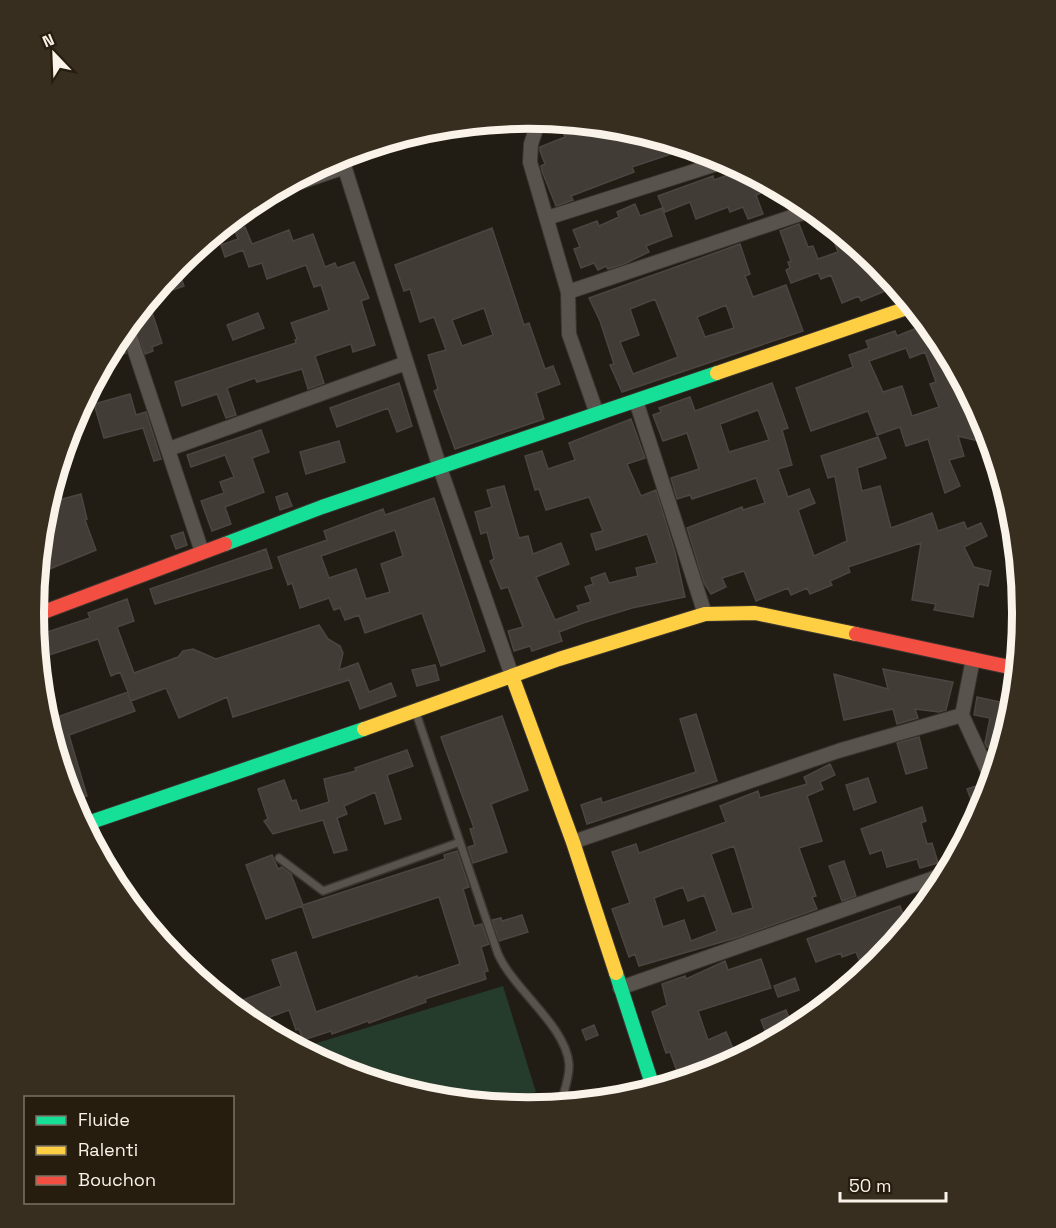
<svg xmlns="http://www.w3.org/2000/svg" width="1056" height="1228" viewBox="0 0 1056 1228" font-family="'Space Grotesk',sans-serif">
<rect width="100%" height="100%" fill="#211c14"/>
<!-- green -->
<path fill="#253b2b" d="M503,986L536,1092L491,1105L431,1099L338,1071L310,1056L307,1046Z"/>
<!-- building -->
<path fill="#423c37" stroke="#4c4541" stroke-width="1.5" fill-rule="evenodd" d="M559,122L625,129L689,148L632,167L634,172L571,196L573,200L556,206L542,171L541,166L545,164L540,151V147L565,137Z
M742,170L775,188L756,195L763,214L748,219L743,207L730,212L728,207L696,219L690,202L665,212L658,196L713,176L714,180Z
M635,204L640,216L662,208L672,236L646,246L649,252L624,264L608,269L606,266L598,270L594,263L581,268L574,249L580,247L573,230L597,221L599,226L619,217L617,212Z
M827,222L878,264L884,271L890,289L861,301L859,296L842,303L831,275L821,279L818,273L791,283L786,270L790,268L788,262L791,261L780,231L799,224L808,247L813,246L818,259L838,252Z
M245,227L252,244L289,230L293,241L313,234L325,267L335,263L337,268L354,262L369,298L361,301L375,345L353,352L351,344L315,356L324,383L308,389L302,369L257,382L255,378L227,388L236,415L226,418L217,394L182,406L175,382L296,343L295,340L297,339L291,323L329,310L321,285L314,287L306,265L267,279L262,263L249,267L243,250L225,257L221,245L238,239L235,231Z
M492,228L524,325L529,323L545,369L553,366L560,384L536,393L544,419L455,449L434,391L438,389L428,355L446,350L434,317L420,322L410,289L404,291L395,265ZM484,308L493,335L462,346L452,320Z
M740,244L750,274L745,276L753,297L786,285L803,331L622,392L610,365L614,364L600,321L589,298ZM655,299L678,357L633,374L620,342L639,335L630,309ZM726,305L734,328L705,337L697,317Z
M177,265L184,286L150,298Z
M148,300L162,343L152,347L153,351L145,354L132,320Z
M258,313L264,328L233,340L227,325Z
M927,324L940,339L989,436L987,443L958,436L964,456L949,460L960,486L945,493L928,439L906,446L900,427L877,435L868,411L811,431L796,388L853,367L849,355L869,348L866,341L895,331L897,336ZM906,348L910,358L925,352L936,382L930,384L939,407L912,416L902,386L883,392L869,361Z
M120,335L126,353L105,360L117,339Z
M399,383L412,426L397,432L388,408L337,427L330,408Z
M772,383L788,428L782,430L792,465L778,469L788,497L809,489L815,503L798,510L814,556L847,541L835,476L828,478L821,456L878,437L886,458L857,468L862,491L880,486L891,528L932,513L938,531L964,522L967,529L981,523L987,536L964,547L974,567L991,571L988,586L979,584L973,617L934,610L936,604L912,600L921,543L848,567L850,572L830,581L832,585L810,594L807,588L791,595L788,588L756,601L744,571L722,578L726,587L711,594L704,583L687,528L742,507L743,510L765,503L756,478L692,499L690,495L677,499L671,478L699,469L687,433L663,441L653,415L661,412L659,408L690,397L695,411ZM758,410L769,440L729,452L720,424Z
M130,394L136,415L146,412L161,459L154,461L143,428L104,438L94,404Z
M631,419L645,458L627,464L641,496L656,490L675,552L685,597L632,608L583,623L559,632L562,641L532,651L530,646L514,651L508,631L523,627L508,587L501,589L490,561L494,559L487,532L481,534L475,512L492,507L487,490L504,486L519,538L528,536L533,554L561,543L569,564L536,577L555,620L579,611L577,606L591,602L585,587L593,584L591,578L605,573L609,583L638,576L636,568L657,563L647,534L596,550L591,534L603,531L589,497L546,510L539,489L535,490L525,456L542,451L548,469L575,460L569,443Z
M261,430L269,452L252,458L264,492L225,507L231,524L212,531L201,501L224,493L220,482L234,477L225,455L191,467L187,455Z
M339,441L345,462L306,474L300,452Z
M287,493L292,506L280,510L276,497Z
M81,494L87,519L85,520L96,550L40,573L38,566L43,517L47,503Z
M434,498L485,651L441,666L422,613L365,633L359,615L345,620L340,608L334,610L329,598L300,608L292,583L288,585L278,557L327,540L324,531L383,509L385,515ZM395,530L403,556L381,564L390,592L366,599L356,569L329,578L321,556Z
M183,532L187,545L176,549L171,536Z
M266,549L272,568L155,604L150,589Z
M127,599L134,621L117,627L134,673L178,657L183,651L193,649L216,659L319,625L328,639L340,646L343,653L339,670L358,663L369,692L391,683L396,696L360,709L349,680L233,717L227,697L179,718L166,688L131,701L128,694L135,711L69,735L87,796L70,801L46,721L128,692L120,672L111,676L98,639L37,659L35,636L90,618L88,613Z
M435,665L439,680L417,686L412,670Z
M883,669L953,682L946,710L939,712L915,709L918,718L897,724L893,709L844,720L834,674L888,689Z
M977,697L1014,705L1001,750L987,747L985,743L990,718L974,715Z
M696,714L717,781L587,824L581,805L601,798L602,803L696,772L680,719Z
M502,716L528,790L491,804L507,852L473,863L468,847L475,845L470,829L474,828L441,737Z
M919,737L927,768L906,774L897,743Z
M407,750L413,766L387,775L401,819L385,824L375,792L344,806L347,814L337,818L347,850L334,853L323,820L273,834L264,821L268,819L258,789L284,780L292,801L296,800L300,811L329,802L324,779L356,771L355,768Z
M830,764L835,775L820,782L823,789L807,796L822,841L799,848L816,896L812,897L817,909L739,937L639,966L635,954L629,957L612,909L630,903L612,852L636,844L639,853L726,822L720,806L758,791L760,798L807,784L804,777ZM734,846L753,908L732,914L711,854ZM683,887L688,901L704,895L717,931L691,941L684,920L663,927L654,898Z
M868,778L876,802L854,810L846,785Z
M979,785L986,802L978,818L967,789Z
M922,807L926,821L921,823L927,844L932,843L938,863L920,868L917,859L887,867L882,850L870,854L861,829Z
M457,851L469,887L463,889L474,926L482,924L489,944L481,947L488,971L484,972L486,979L425,999L426,1002L369,1023L368,1021L332,1034L331,1031L303,1040L299,1029L296,1030L289,1010L251,1024L229,1005L281,986L272,960L296,952L316,1012L417,976L418,978L460,964L439,897L313,938L302,906L266,919L246,865L272,855L278,869L282,867L291,874L303,905L445,859L444,855Z
M844,861L856,896L842,901L829,866Z
M900,906L908,927L878,964L865,975L856,952L842,957L841,953L816,962L807,939Z
M522,915L528,932L499,941L492,920L501,918L502,921Z
M761,959L771,988L698,1011L708,1040L726,1032L738,1060L717,1071L681,1082L670,1052L666,1053L652,1012L667,1005L662,984L685,976L686,979L725,961L728,970Z
M795,978L799,990L778,997L774,986Z
M786,1010L791,1023L794,1022L797,1029L756,1051L752,1038L766,1033L761,1020Z
M594,1025L598,1035L586,1040L582,1030Z"/>
<g fill="none" stroke-linecap="round" stroke-linejoin="round">
<defs>
<path id="lane" d="M345,167L355,152
M416,713L498,954C514,990 566,1026 569,1064C570,1078 563,1093 560,1106
M279,858L323,891L460,842"/>
<path id="street" d="M539,120L531,144L530,162L568,292L569,334L597,414
M341,156L440,468L512,676
M274,191L345,167
M547,218L726,161
M568,292L812,210
M127,327L202,552
M636,401L705,614
M169,449L406,363
M973,659L962,715L992,780
M573,842L838,751L962,715
M620,988L948,873"/>
<path id="fast" d="M225,544L322,507L717,373
M82,825L364,729
M616,973L654,1090"/>
<path id="slow" d="M717,373L913,306
M512,676L573,842L616,973
M364,729L559,659L705,614L755,613L856,634"/>
<path id="jam" d="M33,616L225,544
M856,634L1018,669"/>
</defs>
<!-- lane casing -->
<use href="#lane" stroke="#3a352f" stroke-width="10"/>
<!-- street casing -->
<use href="#street" stroke="#3a352f" stroke-width="16"/>
<!-- fast casing -->
<use href="#fast" stroke="#3a352f" stroke-width="16"/>
<!-- slow casing -->
<use href="#slow" stroke="#3a352f" stroke-width="16"/>
<!-- jam casing -->
<use href="#jam" stroke="#3a352f" stroke-width="16"/>
<!-- lane -->
<use href="#lane" stroke="#58534c" stroke-width="7"/>
<!-- street -->
<use href="#street" stroke="#58534c" stroke-width="14"/>
<!-- fast -->
<use href="#fast" stroke="#16e098" stroke-width="14"/>
<!-- slow -->
<use href="#slow" stroke="#ffcf43" stroke-width="14"/>
<!-- jam -->
<use href="#jam" stroke="#f24e42" stroke-width="14"/>
</g>
<!-- crop -->
<path d="M0 0H1056V1228H0ZM44 613a484 484 0 1 1 968 0a484 484 0 1 1-968 0Z" fill="#382e20" fill-rule="evenodd"/>
<path fill="none" stroke="#faf3e9" stroke-width="8" d="M44 613a484 484 0 1 1 968 0a484 484 0 1 1-968 0Z"/>
<!-- legend -->
<rect x="24" y="1096" width="210" height="108" fill="#271d0e" stroke="#7b7366" stroke-width="1.5"/>
<rect x="36" y="1116" width="30" height="9" fill="#16e098" stroke="#7b7366" stroke-width="1.5"/>
<text x="78" y="1126" font-size="18" fill="#faf3e9">Fluide</text>
<rect x="36" y="1146" width="30" height="9" fill="#ffcf43" stroke="#7b7366" stroke-width="1.5"/>
<text x="78" y="1156" font-size="18" fill="#faf3e9">Ralenti</text>
<rect x="36" y="1176" width="30" height="9" fill="#f24e42" stroke="#7b7366" stroke-width="1.5"/>
<text x="78" y="1186" font-size="18" fill="#faf3e9">Bouchon</text>
<!-- north arrow -->
<g transform="translate(54 54) rotate(337)" stroke="#271d0e" stroke-width="4.5" paint-order="stroke">
<path d="M0-4.5L10 22L0 15L-10 22Z" fill="#faf3e9"/>
<text y="-9" font-size="16" font-weight="bold" text-anchor="middle" fill="#faf3e9">N</text>
</g>
<!-- scale -->
<path d="M840 1192v9h106v-9" fill="none" stroke="#faf3e9" stroke-width="3"/>
<text x="849" y="1192" font-size="18" fill="#faf3e9" stroke="#271d0e" stroke-width="4.5" paint-order="stroke">50 m</text>
</svg>
